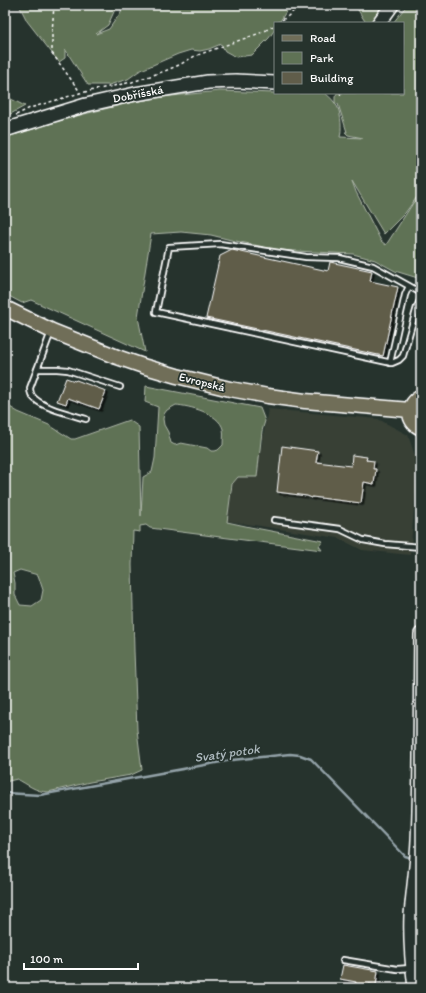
<svg xmlns="http://www.w3.org/2000/svg" width="426" height="993" viewBox="0 0 426 993" font-family="Itim,sans-serif">
<defs>
<filter id="shadow"><feDropShadow dx="2.5" dy="2.5" stdDeviation="0" flood-color="#0009"/></filter>
</defs>
<rect width="100%" height="100%" fill="#26332d"/>
<filter id="ink" filterUnits="userSpaceOnUse"><feTurbulence type="fractalNoise" baseFrequency=".025" numOctaves="2"/><feDisplacementMap in="SourceGraphic" scale="8" xChannelSelector="R" yChannelSelector="G"/><feConvolveMatrix kernelMatrix="1 2 1 2 8 2 1 2 1" color-interpolation-filters="sRGB"/></filter>
<g filter="url(#ink)">
<!-- built -->
<path fill="#374036" d="M268,409L378,419L408,435L414,453L416,487L410,555L362,550L338,538L227,521L232,484L238,477H257L259,459Z"/>
<!-- green -->
<path fill="#5f7255" stroke="#afb8aa" fill-rule="evenodd" d="M19,5H117L108,25L96,34L109,29L121,12L122,5H290L279,23H275V29L269,38L252,55L236,57L225,51L221,44L209,49L200,51L191,50L178,54L139,71L128,79L109,85H88L65,49V58L59,62L27,21Z
M355,5H384L376,16L368,23H366Z
M407,5H421V279L395,271L375,260L353,254L278,250L231,240L211,235L181,232L151,234L138,317L145,352L31,300L22,303L5,294V137L14,135L68,118L129,103L162,97L220,91L275,93H325C330,97 335,102 338,108C341,115 342,130 340,137L363,138L348,135L345,132H347L338,104L335,103V97L337,93H403V23H393ZM352,181L384,234L405,213L417,197L386,245L381,241L356,192Z
M5,95L11,99L25,106L5,117Z
M146,386L260,408L265,421L262,431L257,477H238L232,484L227,522L250,527L323,541L319,546L322,550L150,528L146,525L140,526V532L133,531L132,565L134,651L137,730L142,770L131,775L90,782L48,792C36,792 27,784 17,779L5,782V404L18,412L49,425L71,439H75L129,420L139,427L141,516L143,477L152,472L155,458L158,407L145,402ZM176,405C189,406 219,413 223,429C224,434 223,440 223,445L218,450L215,451H211L207,448L181,443L175,445L171,443L168,432L164,425L163,419L164,414L167,410ZM20,570L38,575L43,590L41,600L32,606L20,605L15,595V583L13,573Z"/>
<g fill="none" stroke-linecap="round" stroke-linejoin="round">
<!-- stream -->
<path stroke="#94a3a9" stroke-width="2.5" d="M5,793L40,795L232,760L290,754L300,755L311,759L405,856L412,858"/>
</g>
<!-- building -->
<path fill="#605d4a" stroke="#fff" filter="url(#shadow)" d="M232,250L328,271L330,262L372,271L370,281L398,287L383,356L206,318L220,256Z
M66,378L75,381L76,380L106,391L99,409L68,398L66,404L57,401Z
M282,446L318,451L316,462L351,466L352,455L367,457L366,460L374,461L373,469H376L374,484L364,482L361,503L312,497V498L307,496L277,492Z
M343,965L378,971L376,985L369,984V988H355L356,982L340,979Z"/>
<g fill="none" stroke-linecap="round" stroke-linejoin="round">
<defs>
<path id="lane" d="M409,286L373,266L339,258L306,257L220,244L169,247L156,312L392,363L399,360L403,356L417,307L421,298
M51,332L30,388C30,392 31,396 35,399C46,409 71,414 86,419
M390,363L405,295L409,286L421,293
M37,369H57L68,370L120,387
M274,520L340,529L363,540L385,544L421,547
M343,960L397,969L411,968"/>
<path id="secondary" d="M379,23L392,5
M5,130L14,127L86,105L135,94L208,82L236,81L275,83
M415,988C412,964 410,940 411,915C413,890 417,865 418,840C421,771 420,703 421,634"/>
<path id="primary" d="M5,308L52,331L117,357L146,367L177,376L230,389L268,396L305,401L410,410
M421,397C407,404 406,421 421,428"/>
</defs>
<!-- lane casing -->
<use href="#lane" stroke="#fff" stroke-width="8"/>
<!-- secondary casing -->
<use href="#secondary" stroke="#fff" stroke-width="16"/>
<!-- primary casing -->
<use href="#primary" stroke="#fff" stroke-width="17"/>
<!-- path -->
<path stroke="#fff" stroke-width="1.5" stroke-dasharray="3 3" stroke-linecap="butt" d="M54,5L52,33V53L80,92
M277,23L287,17L300,5
M340,93L341,95
M16,115L30,108L80,93L132,82L165,71L179,65L195,56L263,32L275,25"/>
<!-- lane -->
<use href="#lane" stroke="#26332d" stroke-width="4.5"/>
<!-- secondary -->
<use href="#secondary" stroke="#26332d" stroke-width="13"/>
<!-- primary -->
<use href="#primary" stroke="#706e59" stroke-width="14"/>
</g>
</g>
<g text-anchor="middle" dominant-baseline="central" stroke-width="3.5" stroke-linejoin="round" paint-order="stroke">
<!-- street labels -->
<g font-size="12" fill="#fff" stroke="#26332d">
<text transform="translate(138 94) rotate(-11)">Dobříšská</text>
<text transform="translate(202 382) rotate(14)">Evropská</text>
</g>
<!-- water labels -->
<g font-size="13" font-style="italic" fill="#aebabf" stroke="#26332d">
<text transform="translate(227 753) rotate(-8)">Svatý potok</text>
</g>
</g>
<!-- margin -->
<rect width="426" height="993" fill="none" stroke="#26332d" stroke-width="20"/>
<rect x="10" y="10" width="406" height="973" fill="none" stroke="#fff" stroke-width="1.5" filter="url(#ink)"/>
<!-- legend -->
<rect x="274" y="22" width="130" height="72" fill="#26332d" stroke="#7d8581"/>
<rect x="282" y="35" width="20" height="6" fill="#706e59" stroke="#7d8581"/>
<text x="310" y="42" font-size="12" fill="#ffffff">Road</text>
<rect x="282" y="52" width="20" height="12" fill="#5f7255" stroke="#7d8581"/>
<text x="310" y="62" font-size="12" fill="#ffffff">Park</text>
<rect x="282" y="72" width="20" height="12" fill="#605d4a" stroke="#7d8581"/>
<text x="310" y="82" font-size="12" fill="#ffffff">Building</text>
<!-- scale -->
<path d="M24 963v6h114v-6" fill="none" stroke="#ffffff" stroke-width="2"/>
<text x="30" y="963" font-size="12" fill="#ffffff" stroke="#26332d" stroke-width="3" paint-order="stroke">100 m</text>
</svg>
